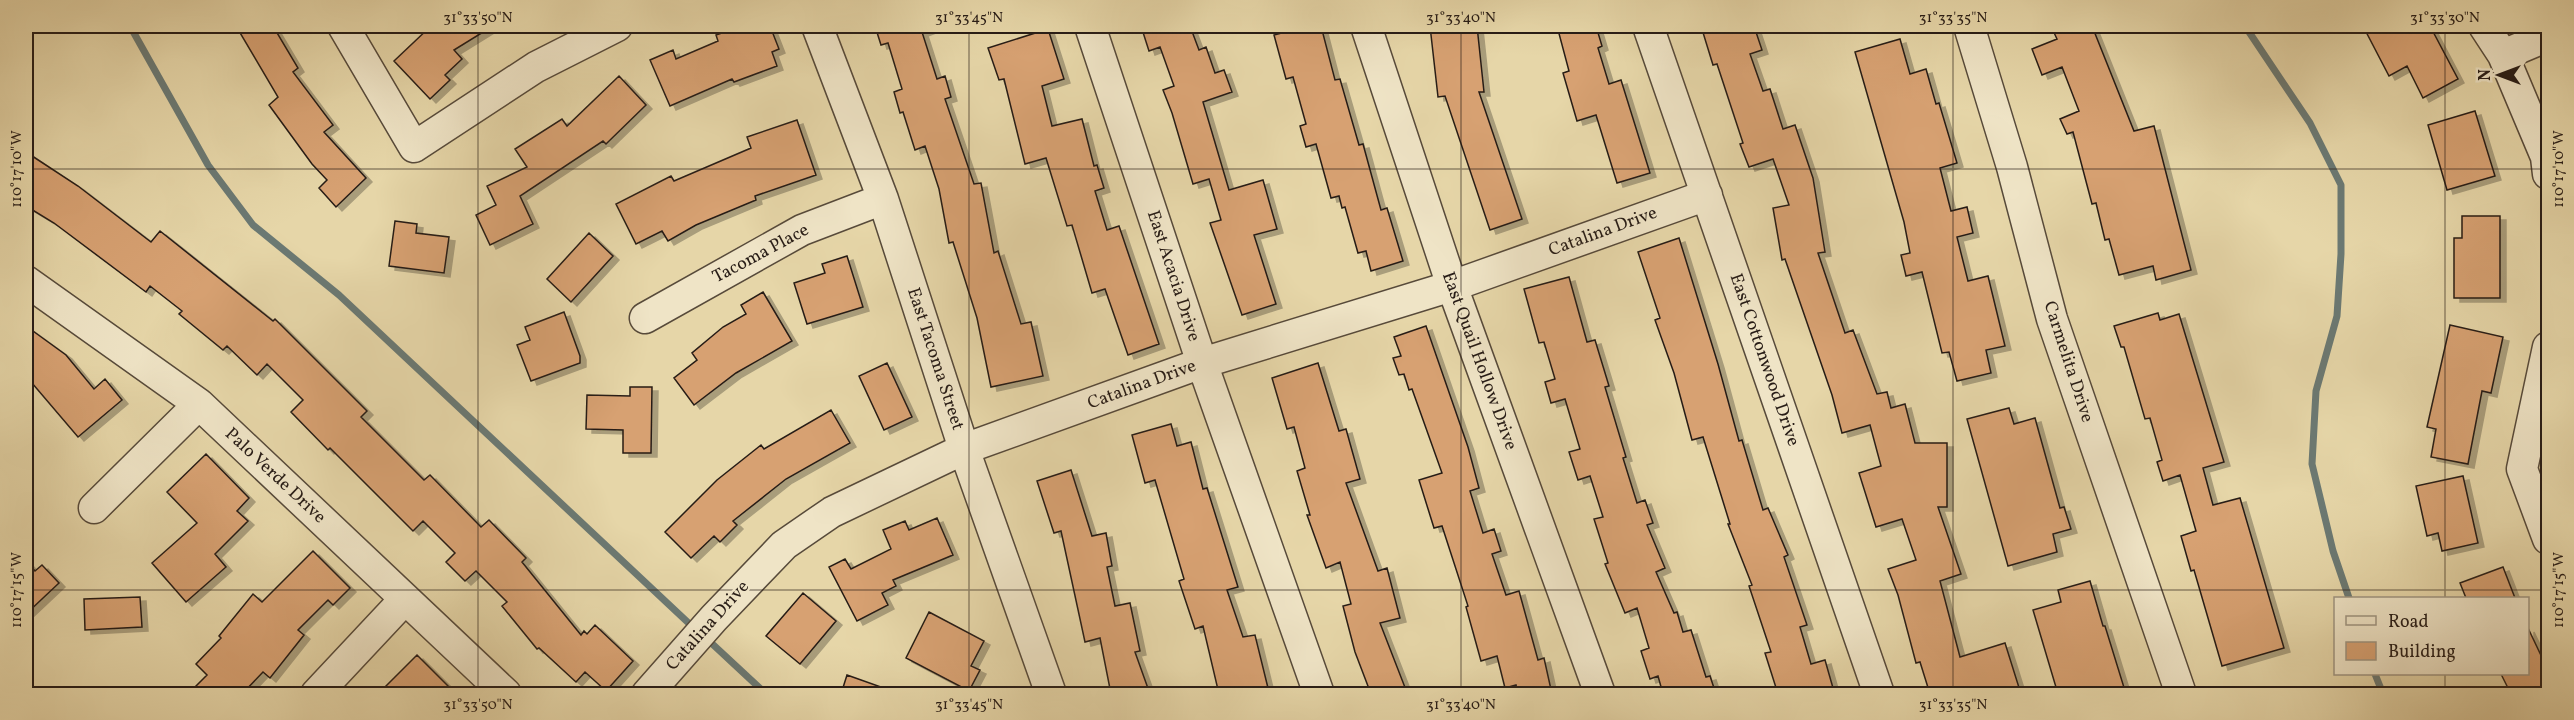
<svg xmlns="http://www.w3.org/2000/svg" width="2574" height="720" viewBox="0 0 2574 720" font-family="Vollkorn,serif">
<defs>
<filter id="shadow"><feDropShadow dx="6" dy="4" stdDeviation="0" flood-color="#0004"/></filter>
</defs>
<rect width="100%" height="100%" fill="#e6d6a8"/>
<filter id="stains"><feTurbulence type="fractalNoise" baseFrequency=".00333" numOctaves="4"/><feColorMatrix values="0 0 0 0 .2 0 0 0 0 .09 0 0 0 0 .02 0 0 0 .5 -.17"/></filter>
<radialGradient id="worn" r=".72"><stop offset=".6" stop-color="#630" stop-opacity="0"/><stop offset="1" stop-color="#630" stop-opacity=".3"/></radialGradient>
<g fill="none" stroke-linecap="round" stroke-linejoin="round">
<!-- stream -->
<path stroke="#6b7973" stroke-width="7" d="M130,26L208,165L253,225L339,295L696,630
M2245,26L2310,123L2341,185V254L2337,316L2316,391L2312,464L2333,551L2349,598
M707,639L766,694
M2375,674L2383,694"/>
</g>
<!-- building -->
<path fill="#d7a172" stroke="#271c16" stroke-width="1.5" filter="url(#shadow)" d="M236,26H273L298,68L293,72L333,125L324,132L366,178L336,207L319,188L327,180L312,164L269,105L278,97Z
M431,26H493L454,50L462,59L445,75L450,80L430,99L394,61Z
M742,26H770L779,49L772,52L777,66L734,82L732,79L670,106L650,60L673,50L676,59L718,41L716,35Z
M875,26H930V29L922,32L937,79L945,76L951,97L945,99L974,184L981,183L994,253L998,251L1021,324L1031,322L1043,376L991,387L977,318L953,242L949,243L939,189L925,146L915,150L903,112L900,113L894,92L902,89L888,43L881,45Z
M1141,26H1190L1199,50L1206,47L1215,73L1224,70L1232,92L1203,102L1229,190L1263,180L1277,229L1254,235L1276,304L1242,315L1210,223L1221,220L1209,179L1193,184L1172,113L1163,90L1174,86L1160,47L1149,51Z
M1291,26H1321L1335,80L1340,79L1359,145L1363,144L1381,210L1387,208L1403,261L1371,271L1366,251L1358,253L1345,207L1342,208L1339,196L1331,198L1316,144L1306,147L1300,126L1306,124L1293,77L1286,79L1274,35L1293,30Z
M1430,26H1477L1484,92H1479L1522,219L1490,230L1445,96L1438,97Z
M1557,26H1596L1602,46L1598,48L1609,84L1621,80L1650,173L1617,183L1596,115L1577,121L1563,73L1569,71Z
M1701,26H1754L1762,50L1750,54L1763,91L1770,89L1783,129L1795,125L1813,178L1825,252L1818,253L1845,333L1853,330L1877,394L1887,392L1891,408L1905,404L1915,443H1947V507H1938L1961,574L1940,581L1960,657L2005,643L2021,694H1930L1920,662L1916,663L1898,595L1888,569L1916,560L1902,519L1876,527L1859,473L1881,466L1870,425L1842,433L1832,395L1785,259L1782,260L1773,208L1789,205L1773,159L1749,167L1740,144L1743,143L1717,64L1713,65Z
M2051,26H2092L2134,131L2154,126L2191,270L2156,280L2153,266L2119,275L2109,239L2105,240L2096,203L2092,204L2073,132L2067,134L2060,119L2079,111L2062,67L2042,75L2032,49L2057,39Z
M2363,26H2430L2458,79L2423,98L2407,66L2389,76Z
M1048,29L1064,79L1042,86L1052,126L1082,119L1094,166L1097,165L1104,188L1095,191L1107,230L1119,226L1159,344L1128,355L1105,289L1092,293L1072,225L1067,226L1046,158L1025,164L1004,79L999,80L988,48Z
M1900,39L1910,74L1926,69L1936,104L1939,103L1957,163L1940,168L1951,211L1967,207L1973,233L1957,237L1968,281L1988,276L2005,346L1986,350L1991,373L1957,381L1949,352L1942,353L1922,272L1906,276L1901,255L1910,253L1904,222L1855,52Z
M619,76L646,105L606,144L603,141L520,196L533,224L490,245L476,215L496,205L487,186L527,167L515,149L562,119L567,126Z
M2475,111L2495,176L2447,190L2428,125Z
M797,120L816,175L755,196L756,200L696,225L668,241L662,231L636,244L616,204L671,176L674,181L751,148L747,137Z
M26,152L78,186L151,242L160,231L273,321L275,319L367,411L361,417L424,480L430,475L481,527L489,520L526,558L522,562L581,635L584,631L587,634L595,625L633,661L606,691L585,672L576,682L539,648L537,649L502,606L507,602L476,571L465,581L446,562L455,553L423,521L413,531L330,448L328,450L291,412L303,400L267,364L257,375L227,346L223,350L179,314L182,311L150,286L146,292L54,223L26,206Z
M2462,216H2500V298H2454V238H2462Z
M395,221L417,224L416,233L449,237L444,273L389,266Z
M589,233L613,256L571,302L547,279Z
M1679,238L1718,364L1739,441L1742,440L1763,510L1768,508L1788,555L1784,557L1807,625L1800,627L1811,664L1825,660L1833,688L1812,694H1778L1765,653L1771,652L1749,586L1752,585L1728,524H1730L1703,437L1692,440L1674,373L1655,320L1660,318L1638,252Z
M847,256L863,307L807,324L794,283L825,273L822,264Z
M1569,277L1587,342L1595,340L1609,386L1605,387L1626,457L1623,458L1637,503L1645,500L1653,523L1647,525L1665,568L1656,572L1674,613L1677,612L1683,632L1691,630L1706,677L1710,676L1716,694H1663L1658,676L1650,679L1641,651L1649,648L1637,608L1625,613L1605,564L1608,563L1594,519L1603,517L1590,476L1578,480L1569,452L1580,449L1565,399L1551,403L1545,382L1555,379L1544,342L1539,343L1524,289Z
M763,292L792,341L736,373L694,405L674,378L697,360L692,353L723,327L746,314L741,305Z
M564,312L580,356V363L531,381L517,345L530,340L525,327Z
M2158,313L2160,320L2179,314L2224,462L2203,468L2213,505L2240,498L2284,648L2222,666L2194,570L2191,571L2181,536L2196,531L2180,475L2163,481L2157,462L2162,460L2150,418L2145,419L2124,347H2121L2114,326Z
M2450,325L2503,337L2491,393L2482,391L2468,464L2431,457L2436,429L2427,427Z
M26,326L66,355L94,389L105,379L122,400L78,437L26,376Z
M1426,326L1468,447L1479,488L1470,491L1483,533L1494,529L1501,551L1492,554L1506,595L1519,591L1538,660L1544,658L1552,694H1518L1516,685L1505,688L1497,656L1481,661L1466,607L1468,606L1442,526L1434,528L1419,480L1442,473L1412,389L1409,390L1404,374L1399,375L1393,358L1401,356L1394,337Z
M887,363L912,417L884,430L859,376Z
M1318,363L1339,431L1346,429L1360,479L1346,483L1378,571L1387,568L1400,618L1380,623L1406,690L1396,694H1371L1355,652L1343,606L1351,604L1340,562L1326,568L1307,515H1310L1297,471L1305,468L1294,427L1287,429L1272,378Z
M630,387H652L651,453H623V430L586,429L587,395L630,396Z
M2009,408L2014,424L2035,418L2060,508L2064,507L2071,529L2053,534L2057,552L2008,566L1967,419Z
M831,410L850,443L786,479L733,521L737,525L720,542L714,536L691,558L665,532L717,480L761,445L764,449Z
M1171,424L1177,446L1191,442L1203,489L1207,488L1238,587L1227,590L1243,637L1255,635L1268,688L1240,694H1219L1203,626L1195,629L1179,581L1184,579L1155,480L1145,483L1132,435Z
M206,454L249,498L237,511L248,521L215,554L226,567L186,602L152,563L197,523L167,492Z
M1071,470L1092,536L1106,533L1112,566L1107,567L1115,606L1130,603L1140,651L1135,652L1150,694H1111L1100,638L1085,642L1061,531L1054,533L1037,481Z
M2463,476L2478,543L2442,551L2438,533L2427,536L2416,486Z
M937,518L953,555L893,580L896,586L882,593L888,605L857,621L829,567L845,559L851,569L891,549L883,530L905,521L909,530Z
M313,551L350,588L333,605L328,600L298,630L304,635L270,678L263,672L242,694H188L207,675L196,664L221,638L219,636L253,594L262,602Z
M26,561L35,571L42,565L59,583L26,614Z
M2503,567L2515,598H2466L2460,583Z
M2090,581L2103,626H2105L2126,694H2058L2033,610L2061,602L2058,590Z
M803,593L836,621L800,664L766,636Z
M140,597L142,627L85,630L84,599Z
M929,612L984,641L971,666L980,670L969,691L906,658Z
M2528,628L2548,670V694H2511L2501,674H2528Z
M417,655L456,694H378Z
M847,675L895,692V694H841Z"/>
<g fill="none" stroke-linecap="round" stroke-linejoin="round">
<defs>
<path id="minor" d="M343,26L414,147L536,67L617,26
M817,26L883,199L964,449L1051,694
M1090,26L1202,363L1319,694
M1366,26L1452,286L1600,694
M1648,26L1879,694
M1969,26L2012,167L2052,319L2181,694
M2484,26L2503,55L2546,157L2548,174
M2503,55L2548,36
M26,281L199,404L506,694
M645,318L802,230L883,199
M2548,347L2522,469L2548,539
M94,508L199,404
M316,694L405,599
M647,694L714,618L784,545L832,512L964,449L1202,363L1452,286L1707,195"/>
</defs>
<!-- minor casing -->
<use href="#minor" stroke="#574a3a" stroke-width="33"/>
<!-- minor -->
<use href="#minor" stroke="#efe4c6" stroke-width="30"/>
</g>
<!-- ticks -->
<path fill="none" stroke="#271c16" stroke-width="1.5" stroke-opacity="0.45" d="M478,26V694M969,26V694M1461,26V694M1953,26V694M2445,26V598M26,169H2548M26,590H2548M2445,674V694"/>
<g text-anchor="middle" dominant-baseline="central" stroke-width="4.5" stroke-linejoin="round" paint-order="stroke">
<!-- street labels -->
<g font-size="18" fill="#271c16" stroke="#efe4c6">
<text transform="translate(1603 232) rotate(-20)">Catalina Drive</text>
<text transform="translate(761 254) rotate(-28)">Tacoma Place</text>
<text transform="translate(1173 276) rotate(72)">East Acacia Drive</text>
<text transform="translate(935 359) rotate(72)">East Tacoma Street</text>
<text transform="translate(1764 360) rotate(71)">East Cottonwood Drive</text>
<text transform="translate(1479 361) rotate(70)">East Quail Hollow Drive</text>
<text transform="translate(2068 362) rotate(72)">Carmelita Drive</text>
<text transform="translate(1142 385) rotate(-20)">Catalina Drive</text>
<text transform="translate(275 476) rotate(43)">Palo Verde Drive</text>
<text transform="translate(708 626) rotate(-48)">Catalina Drive</text>
</g>
</g>
<!-- margin -->
<rect width="2574" height="720" fill="none" stroke="#e6d6a8" stroke-width="66"/>
<!-- legend -->
<rect x="2334" y="597" width="195" height="78" fill="#efe4c6" stroke="#9f9480" stroke-width="1.5"/>
<rect x="2346" y="616" width="30" height="9" fill="#efe4c6" stroke="#9f9480" stroke-width="1.5"/>
<text x="2388" y="627" font-size="18" fill="#271c16">Road</text>
<rect x="2346" y="642" width="30" height="18" fill="#d7a172" stroke="#9f9480" stroke-width="1.5"/>
<text x="2388" y="657" font-size="18" fill="#271c16">Building</text>
<!-- north arrow -->
<g transform="translate(2499 75) rotate(270)" stroke="#efe4c6" stroke-width="4.5" paint-order="stroke">
<path d="M0-4.5L10 22L0 15L-10 22Z" fill="#271c16"/>
<text y="-9" font-size="16" font-weight="bold" text-anchor="middle" fill="#271c16">N</text>
</g>
<rect x="33" y="33" width="2508" height="654" fill="none" stroke="#271c16" stroke-width="2"/>
<g font-size="15" text-anchor="middle" fill="#271c16">
<text x="478" y="22">31°33'50"N</text>
<text x="969" y="22">31°33'45"N</text>
<text x="1461" y="22">31°33'40"N</text>
<text x="1953" y="22">31°33'35"N</text>
<text x="2445" y="22">31°33'30"N</text>
<text transform="translate(2558 169) rotate(-90)" y="5">110°17'10"W</text>
<text transform="translate(16 169) rotate(-90)" y="5">110°17'10"W</text>
<text transform="translate(2558 590) rotate(-90)" y="5">110°17'15"W</text>
<text transform="translate(16 590) rotate(-90)" y="5">110°17'15"W</text>
<text x="478" y="709">31°33'50"N</text>
<text x="969" y="709">31°33'45"N</text>
<text x="1461" y="709">31°33'40"N</text>
<text x="1953" y="709">31°33'35"N</text>
</g>
<rect width="100%" height="100%" filter="url(#stains)"/>
<rect width="100%" height="100%" fill="url(#worn)"/>
</svg>
